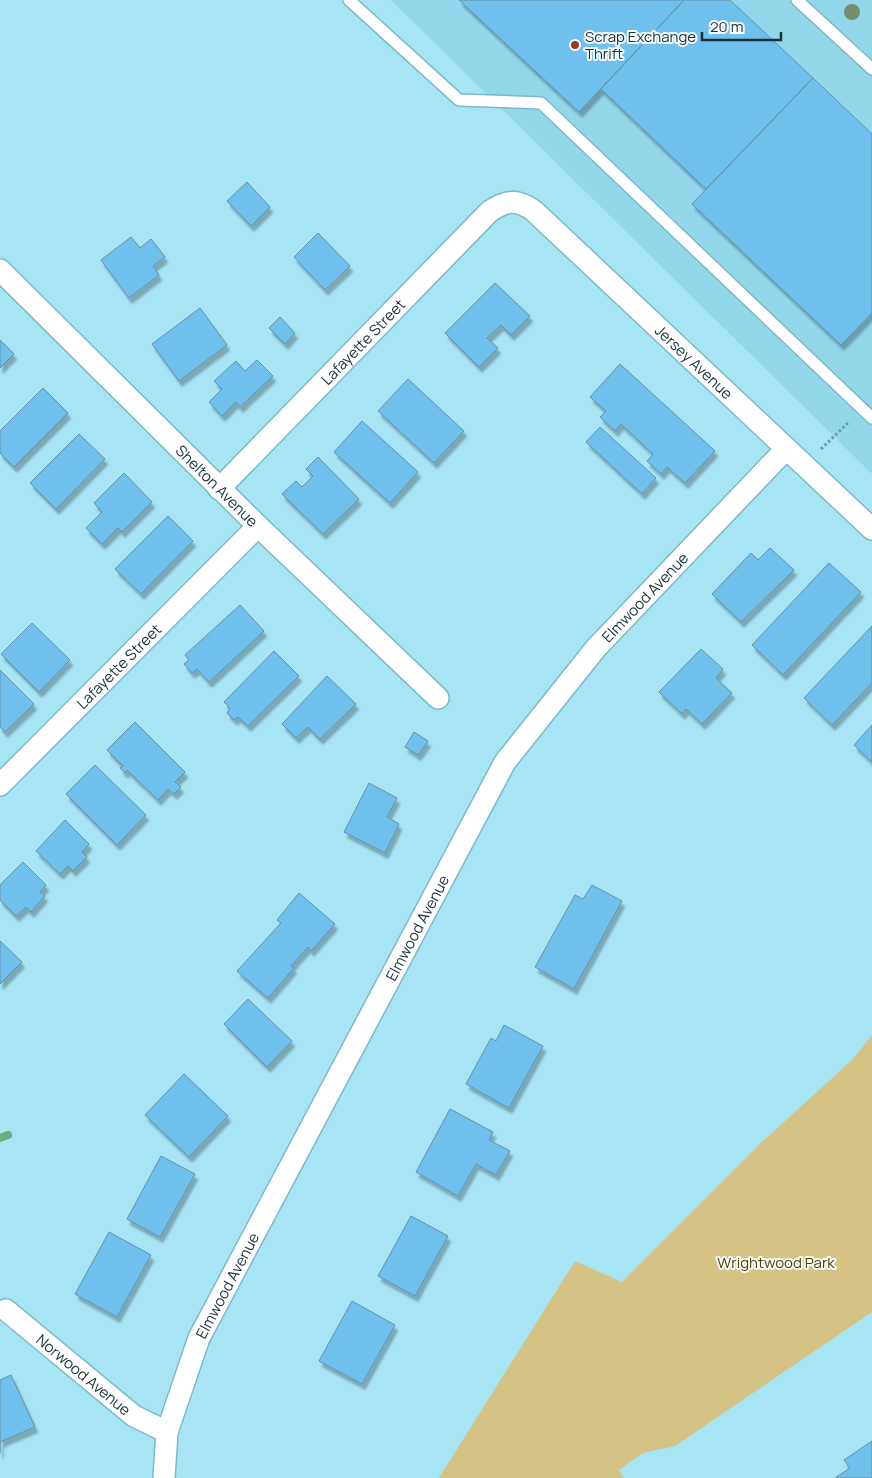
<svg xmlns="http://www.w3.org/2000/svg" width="872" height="1478" viewBox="0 0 872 1478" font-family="Manrope,sans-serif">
<defs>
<filter id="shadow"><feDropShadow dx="3" dy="5.5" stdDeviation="1" flood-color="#0004"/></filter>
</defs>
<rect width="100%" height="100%" fill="#a7e5f4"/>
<!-- built -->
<path fill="#92d8ea" d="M391,0H872V474Z"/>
<!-- green -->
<path fill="#d5c386" d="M872,1035V1312L675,1446L643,1453L619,1470L624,1478H439L575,1261L622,1282L762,1142L853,1059Z"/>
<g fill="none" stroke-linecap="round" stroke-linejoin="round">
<!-- stream -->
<path stroke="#66af80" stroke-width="8" d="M0,1138L8,1135"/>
</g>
<!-- building -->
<path fill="#70c0ed" stroke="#608fab" filter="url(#shadow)" d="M459,0H684L579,112Z
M684,0H730L813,78L706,189L601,89Z
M813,78L872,134V313L841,345L692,204Z
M247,182L270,207L251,226L227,201Z
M318,233L350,266L325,290L294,257Z
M131,237L140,248L151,239L165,257L153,266L159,275L129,298L101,260Z
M495,283L530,316L511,335L501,325L487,338L498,348L479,367L445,333Z
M200,308L227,345L179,381L152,344Z
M280,317L295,333L285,344L269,328Z
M0,340L14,354L0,368Z
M257,360L273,376L240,407L236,402L222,416L209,402L222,389L214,381L236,361L245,371Z
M620,364L715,451L685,483L667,467L661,474L647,461L653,454L621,424L615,431L600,417L606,411L590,397Z
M408,379L464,431L434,463L378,411Z
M43,388L68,413L14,467L0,453V431Z
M362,421L418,472L390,503L334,452Z
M600,427L656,478L642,494L586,442Z
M79,434L105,459L56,509L30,483Z
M318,457L359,499L323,534L282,494L296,481L302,487L313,476L306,469Z
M124,473L152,502L122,532L118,528L102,544L86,528L102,512L94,503Z
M168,516L193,541L141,594L115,569Z
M770,548L794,570L741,622L712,594L751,553L758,560Z
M829,563L861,592L783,675L752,645Z
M240,605L264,631L209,682L197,669L192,673L184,664L189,660L185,655Z
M32,623L70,660L39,692L1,654Z
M872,626V683L832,725L804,698Z
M701,649L723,669L716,678L732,693L702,724L686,709L682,714L659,692Z
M274,651L299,676L248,726L238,717L234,720L227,713L230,708L224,702Z
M0,670L34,704L5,732L0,727Z
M327,676L356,704L320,739L308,727L296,738L282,724Z
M135,722L185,772L175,782L181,787L174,794L168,789L158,800L127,770L125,773L120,768L123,766L107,750Z
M872,725V762L854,745Z
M414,732L428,741L418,755L405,747Z
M95,765L146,815L117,845L66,794Z
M369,783L397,798L387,817L399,824L385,853L344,832Z
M65,820L89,844L82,852L87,857L73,871L68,866L60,874L36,851Z
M23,862L46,885L40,892L45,896L31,912L26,907L16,916L0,900V885Z
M592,885L622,901L574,989L535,967L575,895L583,899Z
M299,893L335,924L311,951L308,947L291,966L294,968L268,998L237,971L281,923L277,920Z
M0,941L22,962L0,984Z
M248,999L292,1041L267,1067L224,1024Z
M504,1025L543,1046L509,1108L466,1084L491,1038L496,1041Z
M184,1074L228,1116L189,1157L145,1115Z
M450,1109L493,1132L489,1140L510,1151L496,1175L476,1164L458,1196L416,1172Z
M161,1156L195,1174L160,1237L127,1219Z
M411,1216L448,1236L415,1296L378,1276Z
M109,1232L151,1255L117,1317L75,1294Z
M352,1301L395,1325L362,1384L319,1361Z
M11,1375L35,1427L0,1442V1453V1380Z
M872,1441V1478H835L850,1468L844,1460Z"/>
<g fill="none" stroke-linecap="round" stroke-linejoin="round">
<defs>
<path id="service" d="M349,0L459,100L541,103L872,418
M797,0L872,69"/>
<g id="minor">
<path id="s1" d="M0,270L258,526L438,698"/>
<path id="s2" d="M219,489L490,211C507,200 517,199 534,211L872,529"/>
<path id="s3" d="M0,785L258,526"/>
<path id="s4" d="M6,1310L134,1416L167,1432"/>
<path id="s5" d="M164,1478L167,1432L199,1338L505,762L596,648L786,449"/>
</g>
</defs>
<!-- service casing -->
<use href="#service" stroke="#7db9c8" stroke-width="14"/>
<!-- minor casing -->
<use href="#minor" stroke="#7db9c8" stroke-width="24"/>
<!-- path -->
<path stroke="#6b99a5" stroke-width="3" stroke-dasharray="2.5 2.5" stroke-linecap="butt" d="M821,449L849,422"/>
<!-- service -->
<use href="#service" stroke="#fff" stroke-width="11"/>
<!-- minor -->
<use href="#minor" stroke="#fff" stroke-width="21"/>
</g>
<!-- trees -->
<circle fill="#788c6e" cx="852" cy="12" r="8"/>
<!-- markers -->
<circle fill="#9f361e" stroke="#f5fbfc" stroke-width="2" cx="575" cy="45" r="5"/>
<g text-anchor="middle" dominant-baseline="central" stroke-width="4" stroke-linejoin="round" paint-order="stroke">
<!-- poi labels -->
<g font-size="15" fill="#193238" stroke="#f5fbfc" text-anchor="start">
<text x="585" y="36">Scrap Exchange<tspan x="585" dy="17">Thrift</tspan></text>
</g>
<!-- street labels -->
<g font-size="15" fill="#193238" stroke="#f5fbfc">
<text stroke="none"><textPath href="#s2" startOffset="206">Lafayette Street</textPath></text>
<text stroke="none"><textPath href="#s2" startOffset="656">Jersey Avenue</textPath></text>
<text stroke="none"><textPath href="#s1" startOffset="306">Shelton Avenue</textPath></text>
<text stroke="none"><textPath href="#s5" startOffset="1014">Elmwood Avenue</textPath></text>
<text stroke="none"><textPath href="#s3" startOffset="168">Lafayette Street</textPath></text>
<text stroke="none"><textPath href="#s5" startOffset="610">Elmwood Avenue</textPath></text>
<text stroke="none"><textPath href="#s5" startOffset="205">Elmwood Avenue</textPath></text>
<text stroke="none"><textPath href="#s4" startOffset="101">Norwood Avenue</textPath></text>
</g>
<!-- park labels -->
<g font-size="15" fill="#524301" stroke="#f5fbfc">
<text x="776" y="1262">Wrightwood Park</text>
</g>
</g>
<!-- scale -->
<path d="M702 32v8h79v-8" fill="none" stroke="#193238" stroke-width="2.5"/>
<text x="710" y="32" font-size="15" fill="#193238" stroke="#f5fbfc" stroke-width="4" paint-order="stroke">20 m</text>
</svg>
